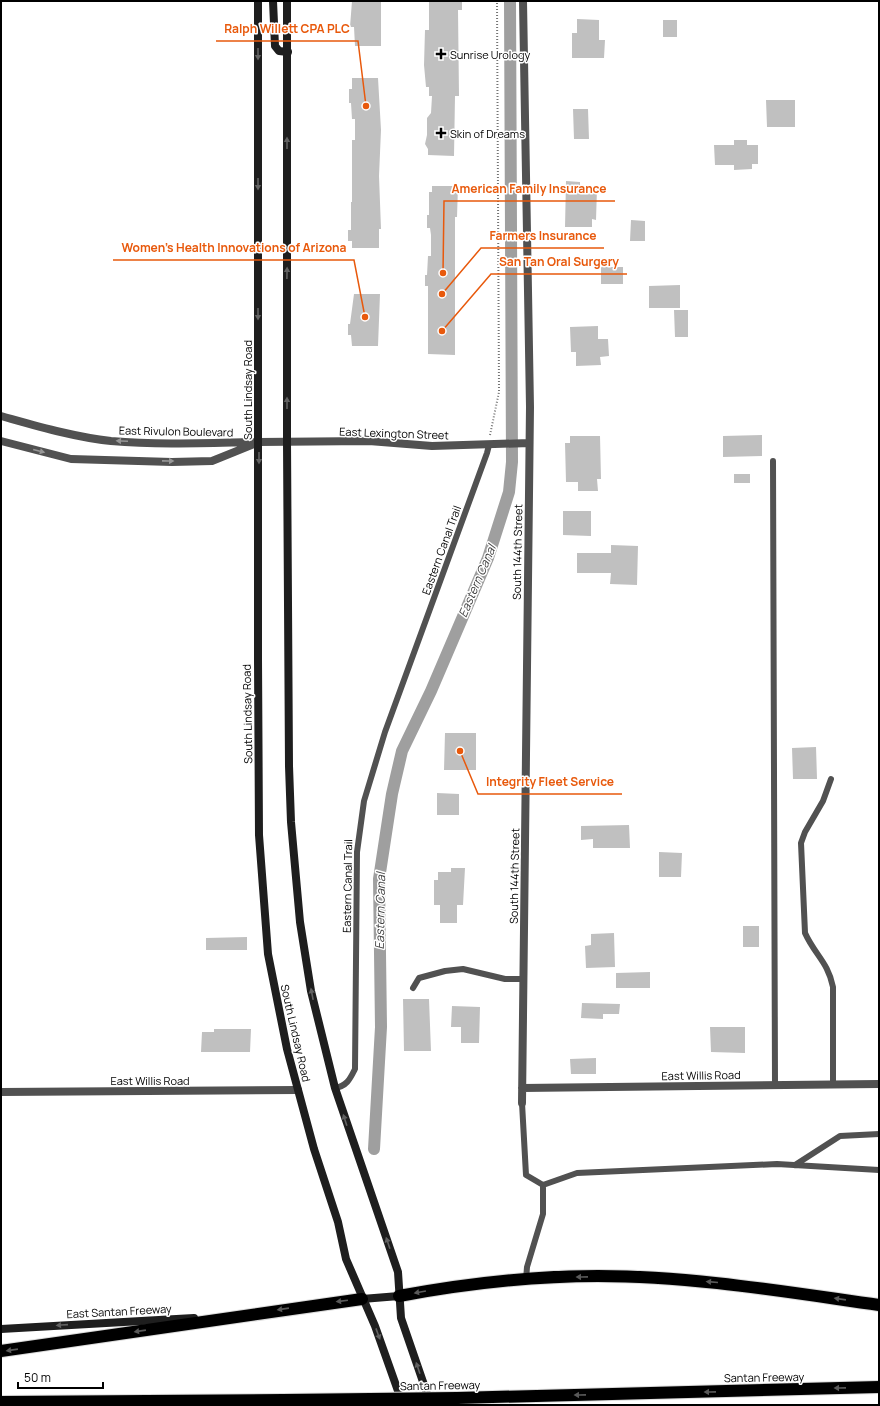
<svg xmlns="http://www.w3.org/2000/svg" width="880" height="1406" viewBox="0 0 880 1406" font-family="Manrope,sans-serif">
<rect width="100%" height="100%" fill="#fff"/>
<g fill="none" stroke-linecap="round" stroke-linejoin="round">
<!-- canal -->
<path stroke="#9f9f9f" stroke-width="12" d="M374,1149L381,1027L379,879L392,794L402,751L431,691L488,558L509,492L512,462L510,1"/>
</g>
<!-- building -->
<path fill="#c0c0c0" d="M352,1H381V46H355L354,27H350Z
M429,1H462V10H458L459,96H455L454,156L428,155V149L425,144L427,135V118L431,113L432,96H429V87H426L424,65L425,30H429Z
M577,19L599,20V40H605L604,58H572V33H577Z
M663,20H677V37H663Z
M352,78H378L381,130L379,176L381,229H379V248H352V241H348V230H351V202H352V140H355V119H352L351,103H349V89H352Z
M766,100H795V127H767Z
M573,109H588L589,139H574Z
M734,140H747V145H758V164H752V169L734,170V165H715L714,145H734Z
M566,181L580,182V187L597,188L596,220L592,219V227H565Z
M432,186H458L457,217H455V355L428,354V286H425V275H427L428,256H431V235L430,228H427V215H429V192H432Z
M631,220L645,221V241H630Z
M601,267H623V284H601Z
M680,285V308H649V286Z
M354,294H380L378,346H352L351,335H348V324H350Z
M674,310H688V337H675Z
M598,326V339H608L609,356L600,357L601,365L576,366V352H571L570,327Z
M762,435V456L723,457V436Z
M570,436H600L601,479H597L598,491H578V482H566L565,443H570Z
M734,474H750V483H734Z
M563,511H591V536L563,535Z
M611,545L638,546L637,585L610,584L611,573H577V553H611Z
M445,733H476V770H444Z
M816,747L817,779H793L792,748Z
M437,793L459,794V815H437Z
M629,825L630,848H593V839L581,840V826Z
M659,852L682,853L681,877H659Z
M451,868H465L463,905H457V923H440V905H434V880H438V872H451Z
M743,926H759V947H743Z
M614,933L615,967L586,968L585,946L591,945V934Z
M247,937V950H206V938Z
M650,972V988H616V973Z
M403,999H429L431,1051H404Z
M582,1003L620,1004L619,1014H603V1019L581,1018Z
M452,1006L480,1007L479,1043H461V1027H451Z
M710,1027H745V1053L711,1052Z
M214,1029H251L250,1052H201L202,1032H214Z
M596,1058V1074H571L570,1059Z"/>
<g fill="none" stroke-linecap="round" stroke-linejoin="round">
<defs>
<path id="motorway" d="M399,1296C464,1284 532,1276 598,1276C693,1276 786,1292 879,1305
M1,1351L362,1299
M457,1398L879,1387
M1,1402L283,1400"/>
</defs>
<!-- motorway casing -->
<use href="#motorway" stroke="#dbdbdb" stroke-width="14"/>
<!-- path -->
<path stroke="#737373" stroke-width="2" stroke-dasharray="1 2" stroke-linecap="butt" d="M490,435L499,392L497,1"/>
<!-- service -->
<path stroke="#515151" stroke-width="6" d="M773,461L775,1085
M831,779L823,801L805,832L801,843L805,933C815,955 828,962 833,987V1085
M413,988L419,978L445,971L463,969L505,979H524
M335,1088C347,1086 350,1079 355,1069L357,852L364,801L385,732L487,453L489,445
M522,1103L526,1175L543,1185L577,1173L777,1164L879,1170
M795,1165L840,1136L879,1134
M526,1280L527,1267L543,1214V1185"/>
<!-- minor -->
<path stroke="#515151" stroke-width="8" d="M259,442L369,441L432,446L529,443
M522,1088L879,1084
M1,1092L298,1090
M522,1103L530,407L523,1"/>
<!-- tertiary -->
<path stroke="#515151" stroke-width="8" d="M1,416C37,426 74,437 111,441C158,445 205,443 252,442
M1,441L71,459L172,462L212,461L259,442"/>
<!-- secondary -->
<path stroke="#1e1e1e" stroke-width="8" d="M258,1V660L259,835L268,954L287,1049L314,1149L338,1222L346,1259L375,1326L403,1405
M273,1L275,46L279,51L288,52
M287,1V442L289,766L291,822L300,922L311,991L335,1088L398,1272L401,1318L431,1405
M362,1299L399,1296
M1,1329L194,1318"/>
<!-- motorway -->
<use href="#motorway" stroke="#000" stroke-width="12"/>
<defs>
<path id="motorway-bridge" d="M283,1400L457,1398"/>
</defs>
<!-- motorway-bridge casing -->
<use href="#motorway-bridge" stroke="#dbdbdb" stroke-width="14" stroke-linecap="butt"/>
<!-- motorway-bridge -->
<use href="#motorway-bridge" stroke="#000" stroke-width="12"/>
</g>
<!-- one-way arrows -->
<defs><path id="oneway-solid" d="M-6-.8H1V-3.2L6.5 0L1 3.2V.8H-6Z"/></defs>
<g fill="#626262">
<use href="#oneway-solid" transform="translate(258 54) rotate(90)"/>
<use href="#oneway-solid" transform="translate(287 143) rotate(-90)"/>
<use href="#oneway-solid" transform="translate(258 184) rotate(90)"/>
<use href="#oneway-solid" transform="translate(287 273) rotate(-89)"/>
<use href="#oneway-solid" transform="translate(258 314) rotate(90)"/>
<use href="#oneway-solid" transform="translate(287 403) rotate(-90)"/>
<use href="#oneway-solid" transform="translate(259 458) rotate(90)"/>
<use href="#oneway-solid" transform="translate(312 994) rotate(-101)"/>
<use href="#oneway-solid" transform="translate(345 1120) rotate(-108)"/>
<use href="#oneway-solid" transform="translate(388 1243) rotate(-109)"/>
<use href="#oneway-solid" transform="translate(62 1325) rotate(176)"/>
<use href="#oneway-solid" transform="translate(378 1334) rotate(70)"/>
<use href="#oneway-solid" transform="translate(418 1368) rotate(-109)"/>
</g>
<g fill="#979797">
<use href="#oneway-solid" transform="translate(122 441) rotate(-178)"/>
<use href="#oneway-solid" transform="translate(39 451) rotate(14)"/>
<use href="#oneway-solid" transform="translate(168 461) rotate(1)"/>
</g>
<g fill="#595959">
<use href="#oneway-solid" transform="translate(582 1277) rotate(179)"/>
<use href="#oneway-solid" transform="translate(712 1282) rotate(-175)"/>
<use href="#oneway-solid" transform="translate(420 1292) rotate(170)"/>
<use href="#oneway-solid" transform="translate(840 1299) rotate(-172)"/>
<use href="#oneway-solid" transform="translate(342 1301) rotate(173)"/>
<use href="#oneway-solid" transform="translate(283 1309) rotate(172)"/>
<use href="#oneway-solid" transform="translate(140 1331) rotate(172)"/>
<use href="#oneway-solid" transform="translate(12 1350) rotate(172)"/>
<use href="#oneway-solid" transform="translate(840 1388) rotate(179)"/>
<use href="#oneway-solid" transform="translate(710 1392) rotate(179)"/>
<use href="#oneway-solid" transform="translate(580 1395) rotate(179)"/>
</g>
<!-- markers -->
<g fill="#000" stroke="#fff" stroke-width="1.5">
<path d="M439 48h4v4h4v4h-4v4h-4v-4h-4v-4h4z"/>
<path d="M439 127h4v4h4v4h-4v4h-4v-4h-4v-4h4z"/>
</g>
<g text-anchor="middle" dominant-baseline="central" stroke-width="3" stroke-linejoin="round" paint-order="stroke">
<!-- poi labels -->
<g font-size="11" fill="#000" stroke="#fff" text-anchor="start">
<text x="450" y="54">Sunrise Urology</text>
<text x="450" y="133">Skin of Dreams</text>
</g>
<!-- street labels -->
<g font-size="11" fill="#000" stroke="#fff">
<text transform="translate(247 390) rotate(-90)">South Lindsay Road</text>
<text transform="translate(176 431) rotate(1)">East Rivulon Boulevard</text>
<text transform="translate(394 433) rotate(2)">East Lexington Street</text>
<text transform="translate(441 550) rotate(-70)">Eastern Canal Trail</text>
<text transform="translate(517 552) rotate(-89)">South 144th Street</text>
<text transform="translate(247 714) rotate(-91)">South Lindsay Road</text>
<text transform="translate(514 876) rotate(-89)">South 144th Street</text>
<text transform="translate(347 886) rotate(-89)">Eastern Canal Trail</text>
<text transform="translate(296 1033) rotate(77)">South Lindsay Road</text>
<text transform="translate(701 1075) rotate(-1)">East Willis Road</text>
<text x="150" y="1080">East Willis Road</text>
<text transform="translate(119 1311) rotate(-3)">East Santan Freeway</text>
<text transform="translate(764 1377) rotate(-1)">Santan Freeway</text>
<text transform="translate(440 1385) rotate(-1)">Santan Freeway</text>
</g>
<!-- water labels -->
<g font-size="12" font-style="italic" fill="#404040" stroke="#fff">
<text transform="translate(477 581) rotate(-67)">Eastern Canal</text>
<text transform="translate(380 911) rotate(-89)">Eastern Canal</text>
</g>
</g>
<!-- callouts -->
<path fill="none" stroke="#e8590c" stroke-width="1.5" d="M366 106L358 41H216M443 273L444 201H615M442 294L481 248H604M365 317L354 260H113M442 331L491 274H627M460 751L478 794H622"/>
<g fill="#e8590c" stroke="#fff" stroke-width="1.5">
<circle cx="366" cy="106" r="4"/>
<circle cx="443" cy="273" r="4"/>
<circle cx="442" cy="294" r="4"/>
<circle cx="365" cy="317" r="4"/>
<circle cx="442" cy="331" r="4"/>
<circle cx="460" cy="751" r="4"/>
</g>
<g font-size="12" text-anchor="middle" font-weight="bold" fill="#e8590c" stroke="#fff" stroke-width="3" stroke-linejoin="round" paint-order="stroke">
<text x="287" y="33">Ralph Willett CPA PLC</text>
<text x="529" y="193">American Family Insurance</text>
<text x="543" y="240">Farmers Insurance</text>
<text x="234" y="252">Women's Health Innovations of Arizona</text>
<text x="559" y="266">San Tan Oral Surgery</text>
<text x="550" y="786">Integrity Fleet Service</text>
</g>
<!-- border -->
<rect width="880" height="1406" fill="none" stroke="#000000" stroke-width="4"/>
<!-- scale -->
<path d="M18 1382v6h85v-6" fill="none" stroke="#000000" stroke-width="2"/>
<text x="24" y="1382" font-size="12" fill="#000000" stroke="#ffffff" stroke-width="3" paint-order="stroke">50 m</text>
</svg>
